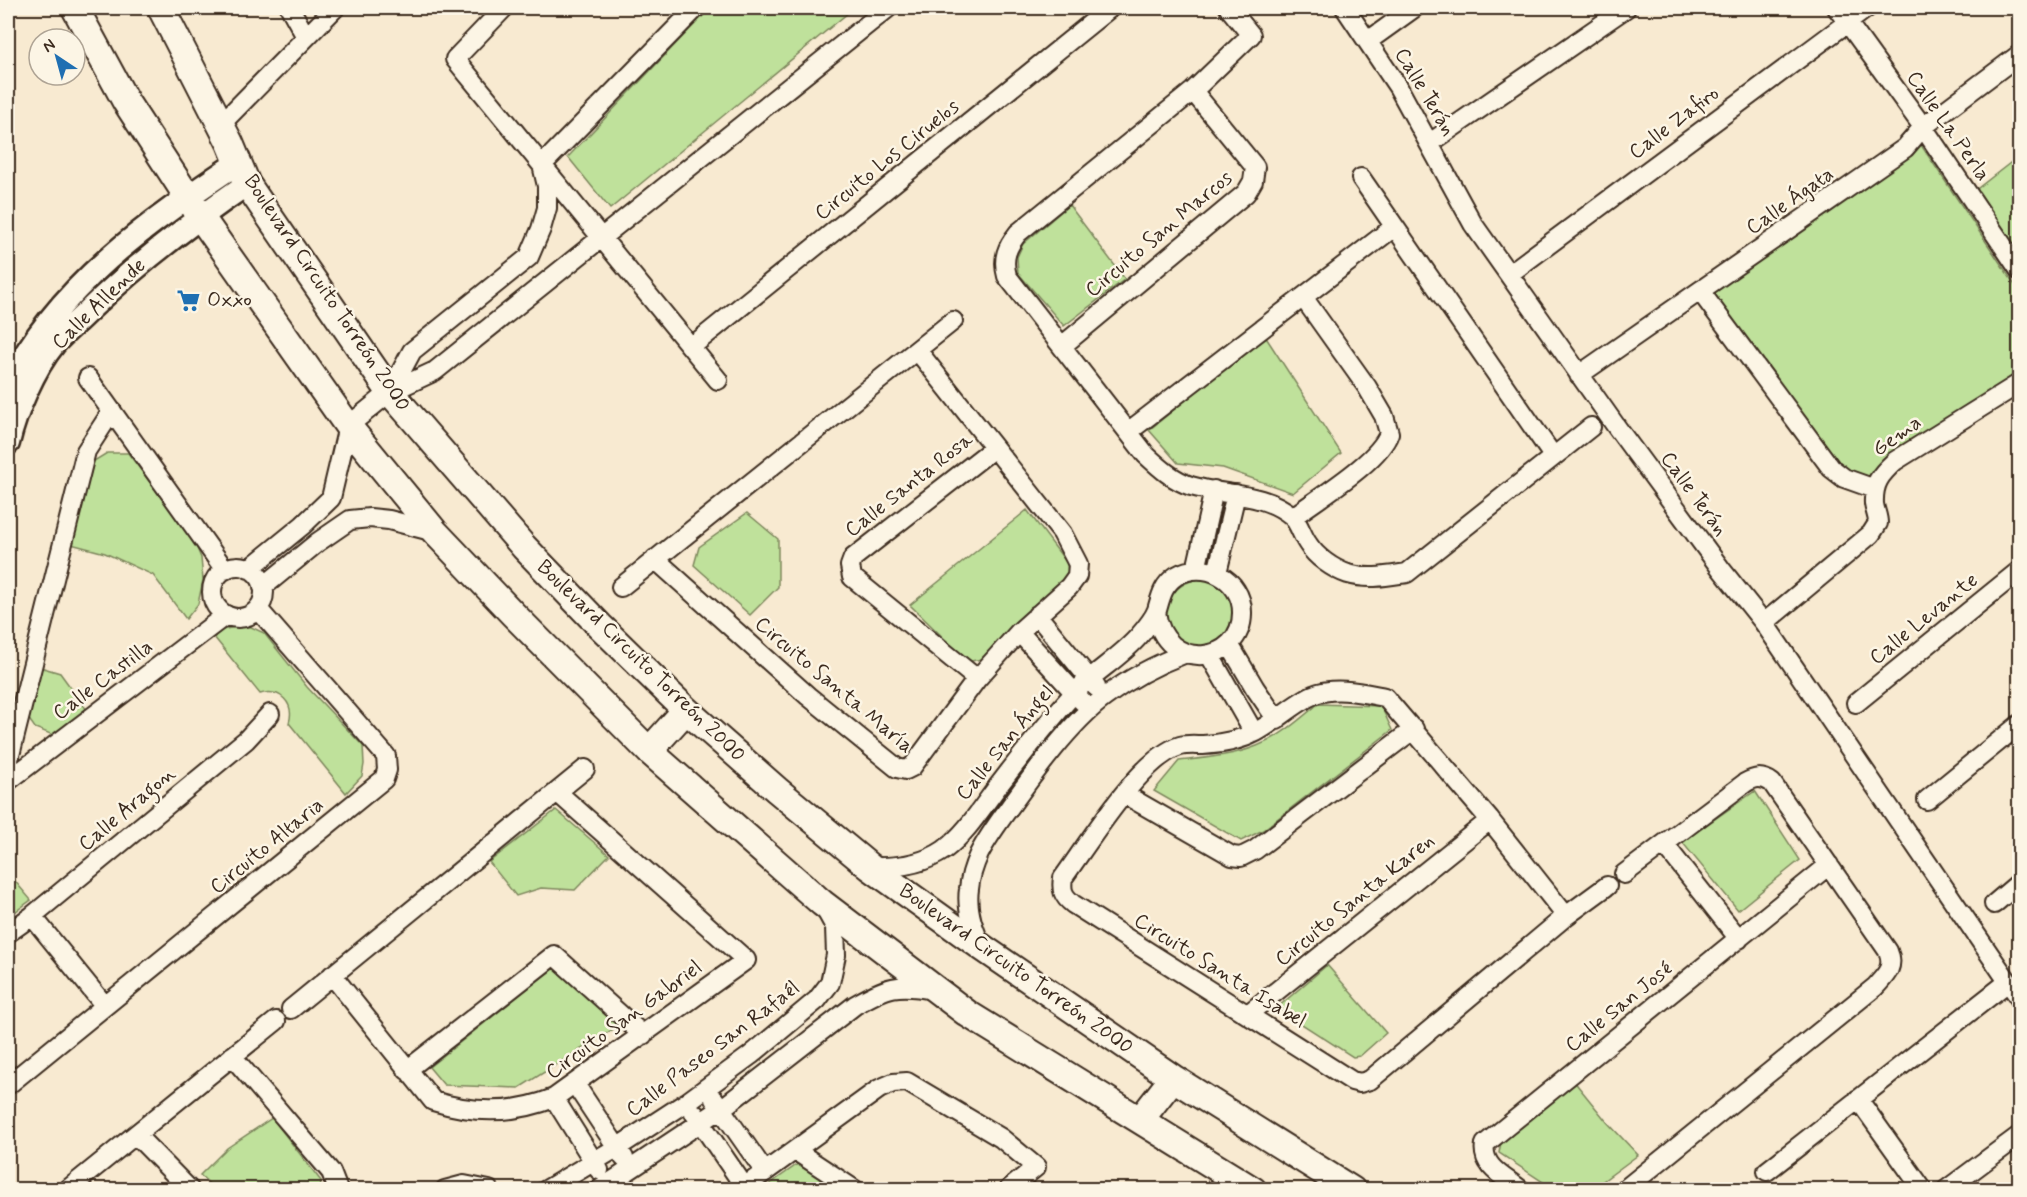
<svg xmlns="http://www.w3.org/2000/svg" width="2027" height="1197" viewBox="0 0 2027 1197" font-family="Mynerve,sans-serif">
<rect width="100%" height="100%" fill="#f8ead1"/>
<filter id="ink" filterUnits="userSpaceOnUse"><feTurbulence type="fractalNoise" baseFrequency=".0167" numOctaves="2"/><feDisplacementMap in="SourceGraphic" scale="12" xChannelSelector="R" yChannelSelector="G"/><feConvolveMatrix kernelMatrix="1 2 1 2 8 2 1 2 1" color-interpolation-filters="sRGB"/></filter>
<g filter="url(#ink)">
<!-- green -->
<path fill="#bfe19b" stroke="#7d865c" stroke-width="1.5" d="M710,8H854L610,209L568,157Z
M1919,142L2019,291V371L1868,477L1847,472L1828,457L1708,294Z
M2019,156V261L1973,192Z
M1069,205L1125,279L1064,326L1018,273L1017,257L1023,244Z
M1265,336L1341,453L1293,493L1223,468L1178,463L1149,430Z
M107,453H128L194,541L201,558L203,580L198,604L186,619L153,575L105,553L71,544L94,461Z
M1027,510L1067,563L1068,573L1066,581L982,659L971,661L960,654L910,605Z
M747,513L778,539V587L750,615L694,565L699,547Z
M1198,579L1207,580L1223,588L1233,603L1235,620L1221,642L1195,648C1188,644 1176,639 1171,633C1156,609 1173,584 1198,579Z
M239,626H249L264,633L307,687L363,746L364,764L362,776L346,793L289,723C295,703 280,688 260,694L214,637L222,630Z
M37,666L60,673L87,710L53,735L35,728L26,715Z
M1318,704L1381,706L1392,730L1263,830L1241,841L1154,791L1179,761C1205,758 1232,756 1257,746C1280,737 1299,720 1318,704Z
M1755,791L1800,860L1738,910L1682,842Z
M556,810L609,855L575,890L541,888L516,896L489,862Z
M8,869V873L31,900L8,917Z
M1327,965L1386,1033L1360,1056L1353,1057L1277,1008Z
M555,967L620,1025L519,1088L444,1085L429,1067Z
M1573,1080L1607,1122L1638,1155L1592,1189L1555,1190L1499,1153L1501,1142Z
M272,1118L321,1181L320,1189H215L200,1175L227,1148Z
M798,1164L838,1189H763Z"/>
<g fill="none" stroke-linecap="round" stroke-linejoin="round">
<defs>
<path id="minor" d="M290,8L306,37
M504,8L455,59L718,380
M1229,8L1251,35L1193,91L1018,233C1007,247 1002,258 1007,276L1146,455C1160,468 1173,480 1191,486C1224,496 1264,492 1292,516C1299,523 1302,536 1308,544C1316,557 1333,569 1348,574C1368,580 1387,576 1407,573L1591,427
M1345,8L1398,87L1473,224L1618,429L1721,569L1764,623L2020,999
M1837,8L1923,127L2020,271
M1368,41L1414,8
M221,124L335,8
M1430,143L1626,8
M1361,178L1553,456
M1509,274L1867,8
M1700,291L1831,468L1844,478L1875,489
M1062,346L1246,193L1253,181L1255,167L1193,91
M691,347L1110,8
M1579,375L1905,148L1923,127L2020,54
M88,378L225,570
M390,392L412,351L529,257L541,229L547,208V186L542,165L696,8
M1128,432L1394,227
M1293,517C1318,498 1380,461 1389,433L1384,416L1367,387L1303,297
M655,559L808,696L897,768L906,770L912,767L977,679L1019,632L1069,587L1077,576L1078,564L1062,533L917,350
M212 592a26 26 0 1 1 52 0a26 26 0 1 1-52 0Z
M249,569L303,525L331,498L348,426L390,392L435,371L888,8
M1196,570L1214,490
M1217,573L1236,494
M263,587L318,542L350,520L370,518L389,520L435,532
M621,587L953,321
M1037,615L1096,687
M1764,623L1871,534L1878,523C1878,516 1875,511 1874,504C1873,483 1880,475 1895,461L2020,383
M1019,632L1083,702
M1229,644L1255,688L1277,720
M1209,654L1254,733
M977,679L852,577L850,566L853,558L994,448
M1856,703L2020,570
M8,763L86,451L112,411
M8,781L226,615
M1124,794L1232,856L1241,857L1255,850L1414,729
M1927,800L2020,724
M1664,844L1739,939
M870,867C896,868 922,865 944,850C968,832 984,804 1002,781C1025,751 1049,721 1074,693C1094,672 1120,658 1139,636C1145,629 1154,618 1157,610C1161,596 1163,585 1176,576C1204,559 1242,579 1242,612C1243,665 1164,674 1156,612
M1624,874L1745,783C1755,777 1762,776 1772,783L1888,951C1895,967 1886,975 1875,987L1624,1190
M1994,904L2020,882
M32,916L105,1006
M1566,916L1490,820L1385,697C1363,693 1335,686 1313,695C1295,703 1275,722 1256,732C1239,741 1222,744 1203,745C1196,745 1187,744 1180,746C1140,758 1088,844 1063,878C1061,890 1063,896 1073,904L1352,1081L1360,1083L1370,1080L1566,916L1607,886
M8,933L32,916L246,740L270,714
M982,947C973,929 966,909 969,889C970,877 974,865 979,854C987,838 998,823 1009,808C1034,773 1071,722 1105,697C1130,678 1157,664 1186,653
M332,975L433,1101C474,1114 514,1114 554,1098L746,960L557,792
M291,1009L585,769
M1248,1014L1490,820
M232,1056L331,1172L338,1190
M407,1070L554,955L643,1035
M575,1084L624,1158
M8,1085L384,779L387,770L386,756L258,609
M554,1098L599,1170
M714,1099L765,1172
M1858,1099L1923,1190
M694,1113L744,1186
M136,1135L190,1190
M796,1151L855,1190
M1767,1171L2008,982
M67,1190L276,1021
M445,1190L464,1185L489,1190
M546,1190L618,1147L687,1102L751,1055L817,1000L830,983L836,955L835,927L824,907
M599,1190L721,1109L855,1005C888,986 897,983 934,990
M740,1190L879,1089L893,1083L907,1082L1001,1138L1036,1167L1008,1190
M1521,1190C1505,1177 1481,1167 1485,1144L1829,865
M1946,1190L2020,1135"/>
<path id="tertiary" d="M8,385C57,286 149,222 239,162
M8,443C15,413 34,368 54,344C64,333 76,323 87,312C137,264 190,223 247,184"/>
<path id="secondary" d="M75,8L126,102L200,216L348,426L435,532L513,614L649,751L822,903L968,1014L1253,1190
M161,8L230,143L247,184L390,392L524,547L600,626L686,710L777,790L870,867L983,948L1173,1078L1352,1190
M649,751L686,710
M1141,1119L1173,1078"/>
</defs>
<!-- minor casing -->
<use href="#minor" stroke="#3b2a1e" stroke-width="22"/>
<!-- tertiary casing -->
<use href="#tertiary" stroke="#3b2a1e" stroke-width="27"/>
<!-- secondary casing -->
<use href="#secondary" stroke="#3b2a1e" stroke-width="30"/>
<!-- minor -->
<use href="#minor" stroke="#fcf5e5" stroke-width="18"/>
<!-- tertiary -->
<use href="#tertiary" stroke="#fcf5e5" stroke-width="22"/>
<!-- secondary -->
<use href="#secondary" stroke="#fcf5e5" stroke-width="26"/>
</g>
</g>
<!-- icons -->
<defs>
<symbol id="supermarket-bare" viewBox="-9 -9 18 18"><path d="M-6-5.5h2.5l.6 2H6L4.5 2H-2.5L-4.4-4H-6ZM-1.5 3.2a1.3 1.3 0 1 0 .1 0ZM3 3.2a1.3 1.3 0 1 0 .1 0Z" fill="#1f6fb2" stroke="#fcf5e5" stroke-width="2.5" paint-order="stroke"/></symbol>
</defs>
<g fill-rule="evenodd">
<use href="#supermarket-bare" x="172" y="284" width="33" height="33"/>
</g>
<g text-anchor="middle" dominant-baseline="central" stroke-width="5" stroke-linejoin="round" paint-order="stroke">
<!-- street labels -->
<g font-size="21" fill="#3b2a1e" stroke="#fcf5e5">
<text transform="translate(1425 92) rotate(59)">Calle Terán</text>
<text transform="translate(1674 123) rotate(-37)">Calle Zafiro</text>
<text transform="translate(1948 126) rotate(55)">Calle La Perla</text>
<text transform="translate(887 160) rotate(-39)">Circuito Los Ciruelos</text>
<text transform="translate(1790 201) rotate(-35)">Calle Ágata</text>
<text transform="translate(1159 234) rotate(-40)">Circuito San Marcos</text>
<text transform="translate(327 293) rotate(56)">Boulevard Circuito Torreón 2000</text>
<text transform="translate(99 304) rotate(-44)">Calle Allende</text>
<text transform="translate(1897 436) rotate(-36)">Gema</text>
<text transform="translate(909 485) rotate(-38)">Calle Santa Rosa</text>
<text transform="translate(1694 494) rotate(54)">Calle Terán</text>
<text transform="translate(1924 619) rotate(-39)">Calle Levante</text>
<text transform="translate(641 661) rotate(44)">Boulevard Circuito Torreón 2000</text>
<text transform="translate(103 680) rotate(-37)">Calle Castilla</text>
<text transform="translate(834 685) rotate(40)">Circuito Santa María</text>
<text transform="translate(1005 743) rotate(-51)">Calle San Ángel</text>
<text transform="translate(127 809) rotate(-40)">Calle Aragon</text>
<text transform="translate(267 846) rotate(-39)">Circuito Altaria</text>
<text transform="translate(1355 900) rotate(-39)">Circuito Santa Karen</text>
<text transform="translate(1016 969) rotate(35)">Boulevard Circuito Torreón 2000</text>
<text transform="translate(1220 971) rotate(32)">Circuito Santa Isabel</text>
<text transform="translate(1619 1007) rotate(-39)">Calle San José</text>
<text transform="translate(624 1020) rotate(-36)">Circuito San Gabriel</text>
<text transform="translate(713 1049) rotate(-37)">Calle Paseo San Rafaél</text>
</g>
<!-- poi labels -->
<g font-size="21" fill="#3b2a1e" stroke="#fcf5e5" text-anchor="start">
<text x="207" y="300">Oxxo</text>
</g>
</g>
<!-- margin -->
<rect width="2027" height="1197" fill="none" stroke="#fcf5e5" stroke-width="30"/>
<rect x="15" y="15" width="1997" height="1167" fill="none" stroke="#3b2a1e" stroke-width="2" filter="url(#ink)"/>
<!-- north arrow -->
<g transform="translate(57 57) rotate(324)"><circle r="28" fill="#fcf5e5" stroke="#afa495" stroke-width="1.5"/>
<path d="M0-4.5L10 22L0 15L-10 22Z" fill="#1f6fb2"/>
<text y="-9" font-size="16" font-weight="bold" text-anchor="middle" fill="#3b2a1e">N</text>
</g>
</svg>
